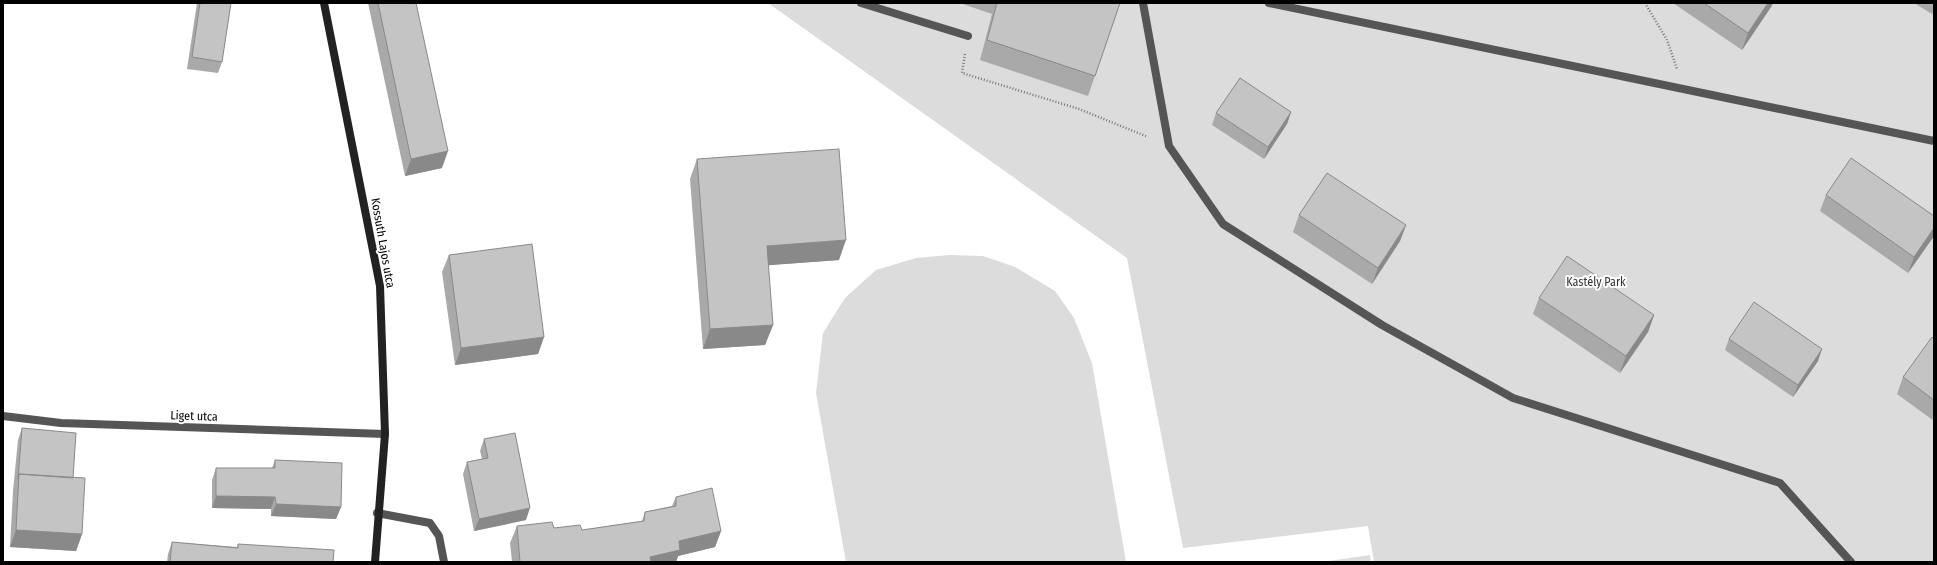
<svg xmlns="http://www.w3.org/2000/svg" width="1937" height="565" viewBox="0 0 1937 565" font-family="'Fira Sans Condensed',sans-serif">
<rect width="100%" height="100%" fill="#fff"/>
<!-- green -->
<path fill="#dcdcdc" d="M768,3H1934V562H1374L1368,526L1183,548L1127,258Z
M950,255L983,256L1015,267L1055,291L1074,318L1092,363L1126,562H846L816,393L823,333L845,298L876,270L916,258Z
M1370,555L1371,562H1322Z"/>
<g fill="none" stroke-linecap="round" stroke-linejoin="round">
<!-- path -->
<path stroke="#777" stroke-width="2.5" stroke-dasharray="1 2" stroke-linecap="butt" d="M1645,3L1667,40L1677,69
M965,54L962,73L1079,109L1148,137"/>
<!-- lane -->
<path stroke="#555" stroke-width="8" d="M861,3L968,36
M1143,3L1169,146L1223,224L1382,325L1513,398L1780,483L1851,562
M1269,3L1934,141"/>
<!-- street -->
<path stroke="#555" stroke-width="8" d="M3,416L61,423L385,434
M377,513L430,523L439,536L444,562"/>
<!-- secondary -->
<path stroke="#222" stroke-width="8" d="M324,3L380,286L385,434L375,562"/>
</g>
<!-- wall -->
<path fill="#a9a9a9" d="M197,3H231L222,62L218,73L187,69Z
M368,3H416L442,168L405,176Z
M960,3H1120L1088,96L980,60L992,14Z
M1673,3H1773L1771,7L1742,50Z
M1914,3H1934V11L1932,14Z
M1291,112L1287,124L1264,159L1212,125L1216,113Z
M697,159L839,260L768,265L773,325L765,345L703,349L690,179Z
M1826,195L1934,216V236L1908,273L1820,211Z
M1299,215L1406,225L1400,241L1372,284L1293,232Z
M449,255L544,337L538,354L455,365L442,272Z
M1539,298L1654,315L1648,332L1620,373L1533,314Z
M1729,339L1818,361L1793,397L1725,350Z
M1934,339V421L1897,394L1903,377Z
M22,428L73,478L82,534L76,551L10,547L13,491L18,440Z
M484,439L526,520L474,531L463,474L467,462L482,459L480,451Z
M275,460L341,507L336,519L271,516V509L212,508V480L216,468H272Z
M676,497L721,531L715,547L678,556L676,562H512L510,543L517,526L582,530L642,521L645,512L672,506Z
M172,542L237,547L238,544L333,562H167L168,554Z"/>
<!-- shaded-wall -->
<path fill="#898989" d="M1768,3H1773L1771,7L1742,50L1748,33Z
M1291,112L1287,124L1264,159L1268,147Z
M448,151L442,168L405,176L411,159Z
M1406,225L1400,241L1372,284L1378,268Z
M1934,228V236L1908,273L1914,257Z
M846,240L839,260L760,266L767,246Z
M1654,315L1648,332L1620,373L1626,356Z
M773,325L765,345L703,349L710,329Z
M544,337L538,354L455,365L461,348Z
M1822,349L1818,361L1793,397L1798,385Z
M216,496L275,497L271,509L212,508Z
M276,504L341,507L336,519L271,516Z
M530,508L526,520L474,531L479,519Z
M16,530L82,534L76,551L10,547Z
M721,531L715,547L678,556L676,562H648L650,557L679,541Z"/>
<!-- building -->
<path fill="#c4c4c4" stroke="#898989" d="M200,3H231L222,62L192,57Z
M378,3H416L448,151L411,159Z
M997,3H1120L1095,76L987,40Z
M1704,3H1768L1748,33Z
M1240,78L1291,112L1268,147L1216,113Z
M839,149L846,240L767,246L773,325L710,329L697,159Z
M1851,158L1934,216V228L1914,257L1826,195Z
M1327,173L1406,225L1378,268L1299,215Z
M532,244L544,337L461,348L449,255Z
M1567,256L1654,315L1626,356L1539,298Z
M1754,302L1822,349L1798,385L1729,339Z
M1932,337L1934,339V400L1903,377Z
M22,428L76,433L73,478L19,474L18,479Z
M515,433L530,508L479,519L467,462L488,458L484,439Z
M275,460L342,463L341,507L276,504L275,497L216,496V468H275Z
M19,474L85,478L82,534L16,530Z
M712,488L721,531L679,541L680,550L650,557L651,562H520L517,526L552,522L554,528L580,525L582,530L644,521L645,512L676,506V497Z
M172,542L238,548V544L334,550L333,562H170Z"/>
<g text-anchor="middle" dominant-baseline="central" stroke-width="4" stroke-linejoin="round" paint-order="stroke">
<!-- street labels -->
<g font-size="12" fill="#000" stroke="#fff">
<text transform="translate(383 243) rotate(80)">Kossuth Lajos utca</text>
<text transform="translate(194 416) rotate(2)">Liget utca</text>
</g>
<!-- park labels -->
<g font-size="12" fill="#333" stroke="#fff">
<text x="1596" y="282">Kastély Park</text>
</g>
</g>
<!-- border -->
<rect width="1937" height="565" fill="none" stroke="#000000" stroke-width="8"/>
</svg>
